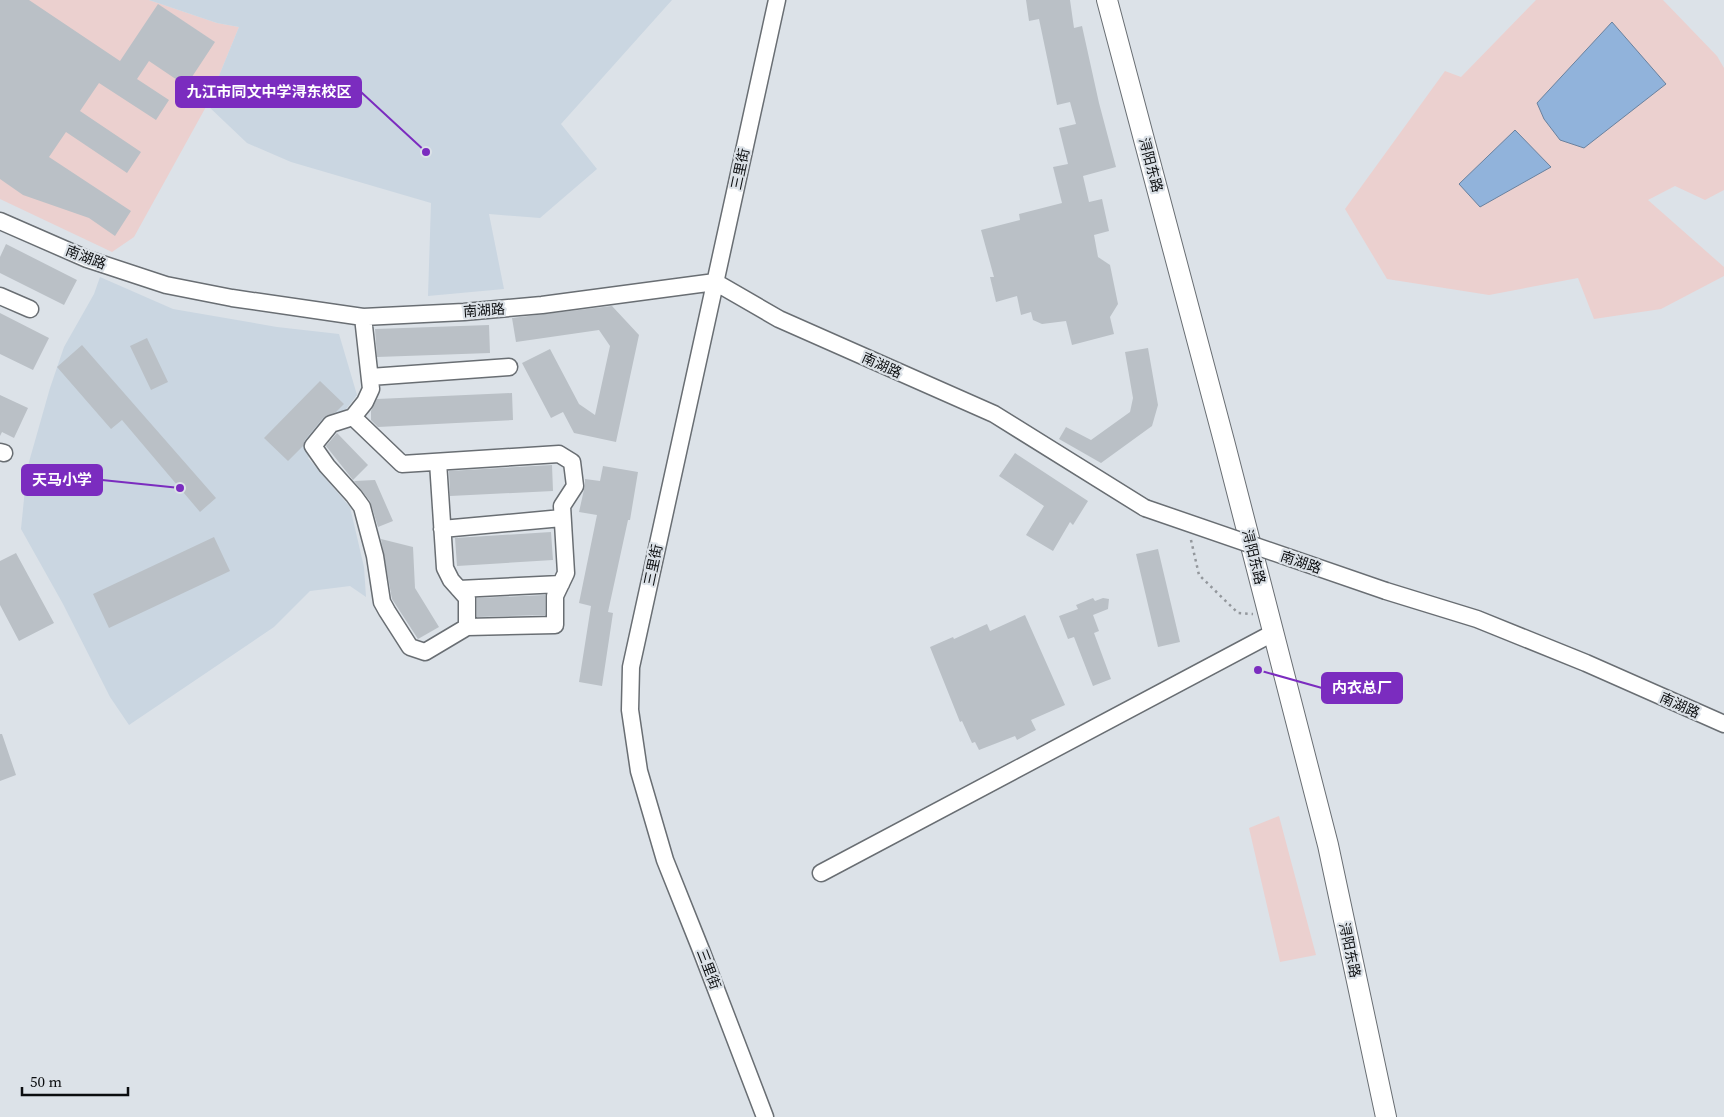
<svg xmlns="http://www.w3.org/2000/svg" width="1724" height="1117" viewBox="0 0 1724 1117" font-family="'Source Serif 4','Noto Sans SC',serif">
<rect width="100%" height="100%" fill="#dce2e8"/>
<!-- commercial -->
<path fill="#ebd0cf" d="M0,0H149L217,23L239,27L207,105L134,237L112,252L0,199Z
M1536,0H1663L1717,56L1724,68V190L1705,200L1675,186L1648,200L1724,267V276L1661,309L1594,319L1578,278L1489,295L1387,279L1345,209L1445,71L1461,77Z
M1279,816L1316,955L1280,962L1249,828Z"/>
<!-- built -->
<path fill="#cad6e1" d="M149,0H672L561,124L597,169L540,218L489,214L504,289L428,296L431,203L291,162L247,143L207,105L239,27L217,23Z
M100,277L173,309L277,327L339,334L357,395L308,458L350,507L364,567L366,597L350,586L310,591L274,627L129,725L110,697L63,604L21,529L27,469L50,388L64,347L94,294Z"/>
<!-- water -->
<path fill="#91b3db" stroke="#69819e" d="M1612,22L1666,84L1584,148L1560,140L1544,119L1537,103Z
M1515,130L1551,167L1480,207L1459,184Z"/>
<!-- building -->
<path fill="#bac0c6" d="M0,0H29L120,61L158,4L215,42L186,86L149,61L137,79L169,100L156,120L99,83L80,111L141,152L127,173L66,132L49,157L131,211L115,236L89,218L23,195L0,179Z
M1026,0H1070L1074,28L1082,26L1099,103L1116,167L1083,176L1089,202L1102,199L1109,231L1094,235L1098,257L1110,265L1118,304L1110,317L1114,334L1072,345L1066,321L1042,324L1033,320L1031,312L1021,315L1017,296L996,302L990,277H994L981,230L1020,220L1019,214L1062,203L1053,167L1068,164L1059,128L1076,124L1070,102L1057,105L1039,19L1029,21Z
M6,244L77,280L64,305L0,273V257Z
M612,306L639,335L616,442L574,433L563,412L551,418L522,363L550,349L579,404L595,415L610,346L599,330L516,342L512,318Z
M0,313L49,338L33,370L0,354Z
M489,325L490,353L377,357L375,329Z
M147,338L168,382L151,390L130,346Z
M82,345L216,498L200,512L122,420L111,429L57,367Z
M1148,348L1158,405L1152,426L1101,463L1059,439L1066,427L1091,440L1130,412L1133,398L1125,352Z
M320,381L344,404L336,412L323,418L305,440L303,446L288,461L264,438Z
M512,393L513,420L378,427L371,420V411L377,399Z
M0,395L28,408L14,438L2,432L0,436Z
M337,433L368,465L353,480L326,446Z
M1015,453L1088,501L1073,525L1070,522L1053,551L1026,535L1044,506L999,476Z
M552,465L553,491L450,496L449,471Z
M603,466L638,472L630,520H628L608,612L613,613L602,686L579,682L591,606L579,603L597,515L579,512L585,485V479L600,481Z
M375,480L393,521L378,527L370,501L354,481Z
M551,532L553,560L457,566L455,538Z
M214,537L230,571L109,628L93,594Z
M381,539L413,547L415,588L439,627L418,639L392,599Z
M1158,549L1180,642L1158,647L1136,554Z
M16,553L54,623L19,641L0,605V561Z
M545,595V615L477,617V598Z
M1093,598L1095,601L1103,598L1109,599L1108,609L1093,615L1099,631L1094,633L1111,679L1093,686L1074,637L1068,639L1059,616L1078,609L1076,605Z
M1025,615L1065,705L1031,720L1036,730L1017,740L1015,736L979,750L975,742L972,743L962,721L960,722L930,647L953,637L954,639L987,624L990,631Z
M0,734H2L16,775L0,781Z"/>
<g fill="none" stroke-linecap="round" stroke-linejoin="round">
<defs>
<path id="minor" d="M0,221L87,259L166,285L232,298L363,317L464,312L542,305L715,282L779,319L994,414L1145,508
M0,296L30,309
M370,377L509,367
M353,417L402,464L559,454L572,462L575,486L562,506L566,573L555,596V625L467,627L425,652L410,647L387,611L382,602L375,556L362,507L354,496L327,466L313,446L331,424L353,417L365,402L371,389L363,317
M0,452L4,453
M438,462L445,568L451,580L467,598V627
M442,529L562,518
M459,589L561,584
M1386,591L1477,619L1586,663L1724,724
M821,873L1273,633
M765,1117L701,950L665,860L639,771L630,710L631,667L777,0"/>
<path id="major" d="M1107,0L1224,441L1328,845L1386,1117"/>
</defs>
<!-- minor casing -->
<use href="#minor" stroke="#696e73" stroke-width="19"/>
<!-- major casing -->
<use href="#major" stroke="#696e73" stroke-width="22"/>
<!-- path -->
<path stroke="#93979c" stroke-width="2.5" stroke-dasharray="2.5 4" stroke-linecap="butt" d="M1191,540L1199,575L1238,613L1253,614"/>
<!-- minor -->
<use href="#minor" stroke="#fff" stroke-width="16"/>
<!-- major -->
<use href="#major" stroke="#fff" stroke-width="20"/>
<defs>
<path id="minor-bridge" d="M1145,508L1386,591"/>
</defs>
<!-- minor-bridge casing -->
<use href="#minor-bridge" stroke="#696e73" stroke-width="19" stroke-linecap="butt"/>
<!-- minor-bridge -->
<use href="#minor-bridge" stroke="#fff" stroke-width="16"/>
</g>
<g text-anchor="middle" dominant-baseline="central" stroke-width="4.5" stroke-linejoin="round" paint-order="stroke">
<!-- street labels -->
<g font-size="14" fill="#0b0d0f" stroke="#dce2e8">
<text transform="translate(1151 165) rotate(75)">浔阳东路</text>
<text transform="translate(740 169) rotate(-78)">三里街</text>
<text transform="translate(86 257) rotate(21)">南湖路</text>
<text transform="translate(484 310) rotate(-4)">南湖路</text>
<text transform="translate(882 365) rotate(24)">南湖路</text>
<text transform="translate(1254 557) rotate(76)">浔阳东路</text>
<text transform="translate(1301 562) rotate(19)">南湖路</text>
<text transform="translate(653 565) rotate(-78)">三里街</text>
<text transform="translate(1680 705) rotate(24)">南湖路</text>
<text transform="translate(1350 950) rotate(78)">浔阳东路</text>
<text transform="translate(709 969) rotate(69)">三里街</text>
</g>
</g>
<!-- callouts -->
<path fill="none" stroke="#7b2cbf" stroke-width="2" d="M426 152L361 92M180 488L102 480M1258 670L1322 688"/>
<g fill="#7b2cbf" stroke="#dce2e8" stroke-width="2">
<circle cx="426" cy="152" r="5"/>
<circle cx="180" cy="488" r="5"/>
<circle cx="1258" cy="670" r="5"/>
</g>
<g fill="#7b2cbf" stroke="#7b2cbf" stroke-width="2">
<rect x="176" y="77" width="185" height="30" rx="5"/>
<rect x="22" y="465" width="80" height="30" rx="5"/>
<rect x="1322" y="673" width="80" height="30" rx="5"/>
</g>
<g font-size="15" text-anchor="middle" font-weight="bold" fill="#fff">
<text x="269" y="97">九江市同文中学浔东校区</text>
<text x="62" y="485">天马小学</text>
<text x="1362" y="693">内衣总厂</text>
</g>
<!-- scale -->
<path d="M22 1087v8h106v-8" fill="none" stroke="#0b0d0f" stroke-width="2.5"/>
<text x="30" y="1087" font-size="15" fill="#0b0d0f" stroke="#dce2e8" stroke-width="4" paint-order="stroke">50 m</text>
</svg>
